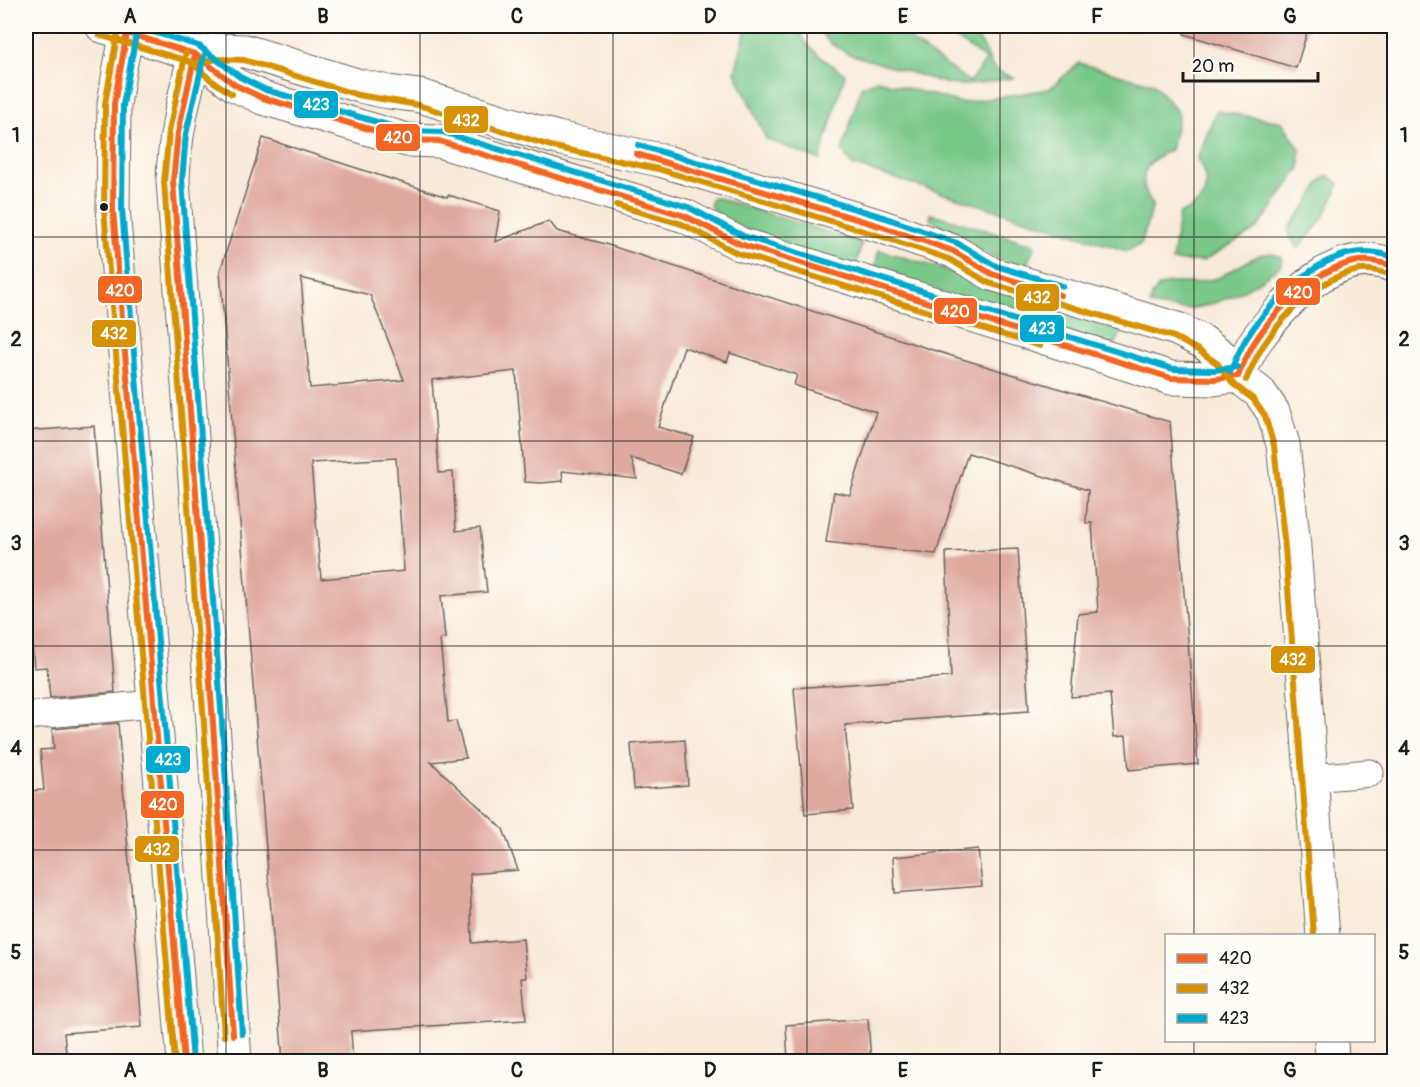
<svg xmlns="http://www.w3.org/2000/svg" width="1420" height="1087" viewBox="0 0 1420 1087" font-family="Pangolin,sans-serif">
<rect width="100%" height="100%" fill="#fdfcf7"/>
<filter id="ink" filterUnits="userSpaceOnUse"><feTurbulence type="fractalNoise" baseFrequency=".0167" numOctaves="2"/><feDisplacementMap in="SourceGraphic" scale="12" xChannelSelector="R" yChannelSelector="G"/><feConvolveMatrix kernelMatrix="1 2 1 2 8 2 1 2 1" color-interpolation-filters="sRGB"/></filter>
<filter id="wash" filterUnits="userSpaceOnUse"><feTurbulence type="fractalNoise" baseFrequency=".008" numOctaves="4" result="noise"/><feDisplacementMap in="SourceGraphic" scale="24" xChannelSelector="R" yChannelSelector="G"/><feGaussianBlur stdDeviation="1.35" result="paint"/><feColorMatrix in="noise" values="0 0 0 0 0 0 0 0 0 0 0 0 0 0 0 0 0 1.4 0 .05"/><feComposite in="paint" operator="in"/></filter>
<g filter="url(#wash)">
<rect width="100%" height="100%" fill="#f8ead8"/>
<!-- green -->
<path fill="#78c888" stroke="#4a7252" stroke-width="1.5" d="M747,26H797C803,47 827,62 845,74L820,160L766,139L735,72Z
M815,26H918L909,39L970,82L986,60L939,26H967L982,44L992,66L1002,73L1014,78L965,85L948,84L849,54L830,43Z
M1079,63L1154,84L1179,114L1171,150C1142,162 1136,180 1153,205L1141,244L1127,251L852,165L842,151L861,87L877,80L962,103L1049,89Z
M1216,111L1282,122L1300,149V168L1257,229L1203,261H1172L1179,214C1207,203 1213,184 1197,159Z
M1329,176L1339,183C1331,207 1316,231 1297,248L1289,236V228L1308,203L1320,182L1324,178Z
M712,198H718L862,243L855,268L834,267L715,216L710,205Z
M931,214L943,217L1035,245L1027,264L1024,266C991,260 958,238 930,219Z
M879,250L1028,294L1120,327V335L1113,349L873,275Z
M1271,253L1281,257L1282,262L1280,266C1254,287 1216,308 1183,309C1172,309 1161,307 1150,305L1152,294L1159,287L1168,283H1195L1218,278L1259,255Z"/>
<g id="blocks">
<!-- building -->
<path fill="#dfaa9e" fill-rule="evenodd" d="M1185,26H1309L1296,68L1184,34Z
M263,138L447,197L448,195L500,211L495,242L549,221L557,231L605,244L939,352L1170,422L1198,764L1129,770L1126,736L1114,737L1110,694L1071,697L1078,614L1098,612L1092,523H1086L1088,490L968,453L936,554L826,542L834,492L850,495L876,412L794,385L797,375L730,353L727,362L684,347L658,427L694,437L681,474L631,458L637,479L562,471L563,481L541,483L525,482L516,371L432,380L439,473L453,472L456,531L480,528L487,592L441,596L445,638L440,639L448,722L456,721L466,758L431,762L503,829L518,870L470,874L472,943L523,939L527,978H522L526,1020L351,1031L353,1062H283L220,271ZM301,278L370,295L404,380L310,388ZM396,458L404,571L321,579L311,463Z
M94,426L115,692L50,698L47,667L34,668L30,623L26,574V431Z
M1018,549L1029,711L845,725L853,810L805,814L794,688L951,677L946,552Z
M118,723L142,1027L64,1033L67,1062H26V791L44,790L40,750L54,749L52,729Z
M685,740L688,785L634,789L631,744Z
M978,849L982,886L895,893L893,857Z
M868,1019L871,1062H788L786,1025Z"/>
</g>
</g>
<g filter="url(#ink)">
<use href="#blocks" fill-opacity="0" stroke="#69645e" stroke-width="1.5"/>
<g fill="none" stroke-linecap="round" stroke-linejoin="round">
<defs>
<path id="lane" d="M26,716L153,704
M1311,778L1370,773"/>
<path id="street" d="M102,26L195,54L235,85L263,98L407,140L439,141L685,216L740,244L1036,335L1171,378L1214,379L1238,376
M127,33L119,72L114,104L113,209L184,1062
M195,54L216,50L245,51L360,86L388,92L420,96L557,138L660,160L880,226L953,251L992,274L1177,329L1203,342L1224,358L1238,376L1260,393L1273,412L1283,444L1294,547L1323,936
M195,54C184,98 174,136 173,181L213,723L235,1062
M1238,376C1244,364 1249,350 1257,339C1287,299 1340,242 1394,266
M1331,1040L1332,1062"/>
</defs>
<!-- lane casing -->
<use href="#lane" stroke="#69645e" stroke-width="29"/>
<!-- street casing -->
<use href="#street" stroke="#69645e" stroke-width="35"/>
<!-- lane -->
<use href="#lane" stroke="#fff" stroke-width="27"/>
<!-- street -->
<use href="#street" stroke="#fff" stroke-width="33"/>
<defs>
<path id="bus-1" d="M127,33L195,54L235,85L263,98L407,140L439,141L685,216L740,244L1171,378L1214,379L1238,376
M127,33L114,104L113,209L184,1062
M195,54L178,133L173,181L213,723L233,1035
M636,154L880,226L953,251L992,274L1060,295
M1238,376C1243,365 1248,353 1254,343C1276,309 1313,271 1353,262C1367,259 1380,262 1394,266"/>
<path id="bus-2" d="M118,31L105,104L104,210L175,1062
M99,35L191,62L211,80L232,94
M186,52L169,131L164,182L204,724L224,1036
M197,63L217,59L244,60L358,95L418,105L554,147L658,169L877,235L949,259L989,283L1174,337L1198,350L1218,364L1232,383L1253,399L1265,416L1274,446L1285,548L1314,936
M616,205L682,224L737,253L1040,346
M1246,380C1251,369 1256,357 1263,346C1283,316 1317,279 1355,271C1368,268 1379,271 1392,275"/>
<path id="bus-3" d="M133,26L199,46L240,77L266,90L408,131L442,132L688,207L743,236L1173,369L1214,370L1237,367
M136,35L123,105L122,209L193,1061
M204,56L186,134L182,181L222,722L242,1034
M638,145L883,217L957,243L996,266L1063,286
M1230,372C1235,361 1240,349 1246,339C1268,305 1312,259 1353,253C1368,250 1381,253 1394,257"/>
</defs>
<!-- bus-1 casing -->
<use href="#bus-1" stroke="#fdfcf7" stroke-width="10"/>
<!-- bus-2 casing -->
<use href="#bus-2" stroke="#fdfcf7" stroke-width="10"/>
<!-- bus-3 casing -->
<use href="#bus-3" stroke="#fdfcf7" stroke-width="10"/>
<!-- bus-1 -->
<use href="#bus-1" stroke="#f26522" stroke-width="6"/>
<!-- bus-2 -->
<use href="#bus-2" stroke="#d69104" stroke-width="6"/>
<!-- bus-3 -->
<use href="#bus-3" stroke="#00a9ce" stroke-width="6"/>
</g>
</g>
<!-- grid -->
<path fill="none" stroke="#1c1c1c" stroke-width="1.5" stroke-opacity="0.55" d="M226,26V1062M420,26V1062M613,26V1062M807,26V1062M1000,26V1062M1194,26V936M26,237H1394M26,441H1394M26,646H1394M26,850H1394M1194,1040V1062"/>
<!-- markers -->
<circle fill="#1c1c1c" stroke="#fdfcf7" stroke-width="2" cx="104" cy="207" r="5"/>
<g stroke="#fdfcf7" stroke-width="2">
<rect x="293" y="90" width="46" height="29" rx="6" fill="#00a9ce"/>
<rect x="443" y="105" width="46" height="29" rx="6" fill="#d69104"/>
<rect x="375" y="123" width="46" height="29" rx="6" fill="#f26522"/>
<rect x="97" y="275" width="46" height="29" rx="6" fill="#f26522"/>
<rect x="1275" y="277" width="46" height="29" rx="6" fill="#f26522"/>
<rect x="1015" y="283" width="45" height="29" rx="6" fill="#d69104"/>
<rect x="933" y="297" width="45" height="28" rx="6" fill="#f26522"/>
<rect x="1019" y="314" width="46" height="29" rx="6" fill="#00a9ce"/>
<rect x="91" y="319" width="46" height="29" rx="6" fill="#d69104"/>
<rect x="1270" y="645" width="46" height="29" rx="6" fill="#d69104"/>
<rect x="145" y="745" width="46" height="29" rx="6" fill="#00a9ce"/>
<rect x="140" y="790" width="45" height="29" rx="6" fill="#f26522"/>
<rect x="134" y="835" width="46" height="28" rx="6" fill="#d69104"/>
</g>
<g font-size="16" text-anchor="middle" font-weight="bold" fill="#fff">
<text x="316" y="110">423</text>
<text x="466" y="126">432</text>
<text x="398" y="143">420</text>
<text x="120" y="296">420</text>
<text x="1298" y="298">420</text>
<text x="1037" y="303">432</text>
<text x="955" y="317">420</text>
<text x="1042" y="334">423</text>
<text x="114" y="339">432</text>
<text x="1293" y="665">432</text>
<text x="168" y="765">423</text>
<text x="163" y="810">420</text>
<text x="157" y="855">432</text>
</g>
<!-- margin -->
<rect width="1420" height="1087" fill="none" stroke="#fdfcf7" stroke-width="66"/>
<!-- legend -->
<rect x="1165" y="934" width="210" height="108" fill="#fdfcf7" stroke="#a3a29f" stroke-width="1.5"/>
<rect x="1177" y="954" width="30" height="9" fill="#f26522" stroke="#a3a29f" stroke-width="1.5"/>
<text x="1219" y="964" font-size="18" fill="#1c1c1c">420</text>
<rect x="1177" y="984" width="30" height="9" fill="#d69104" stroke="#a3a29f" stroke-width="1.5"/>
<text x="1219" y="994" font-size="18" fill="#1c1c1c">432</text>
<rect x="1177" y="1014" width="30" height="9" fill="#00a9ce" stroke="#a3a29f" stroke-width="1.5"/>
<text x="1219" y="1024" font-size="18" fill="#1c1c1c">423</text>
<!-- scale -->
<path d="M1183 72v9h135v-9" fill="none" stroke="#1c1c1c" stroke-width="3"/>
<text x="1192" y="72" font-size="18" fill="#1c1c1c" stroke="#fdfcf7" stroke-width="4.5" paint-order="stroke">20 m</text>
<rect x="33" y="33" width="1354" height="1021" fill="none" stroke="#1c1c1c" stroke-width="2"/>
<g font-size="20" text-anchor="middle" font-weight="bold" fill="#1c1c1c">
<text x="130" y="23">A</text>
<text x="323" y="23">B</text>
<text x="517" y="23">C</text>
<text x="710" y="23">D</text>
<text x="903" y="23">E</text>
<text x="1097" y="23">F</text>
<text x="1290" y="23">G</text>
<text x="16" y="142">1</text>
<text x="1404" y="142">1</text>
<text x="16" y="346">2</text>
<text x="1404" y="346">2</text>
<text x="16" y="550">3</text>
<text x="1404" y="550">3</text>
<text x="16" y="755">4</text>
<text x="1404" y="755">4</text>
<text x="16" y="959">5</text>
<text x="1404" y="959">5</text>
<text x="130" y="1077">A</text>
<text x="323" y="1077">B</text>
<text x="517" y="1077">C</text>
<text x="710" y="1077">D</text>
<text x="903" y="1077">E</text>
<text x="1097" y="1077">F</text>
<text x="1290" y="1077">G</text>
</g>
</svg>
